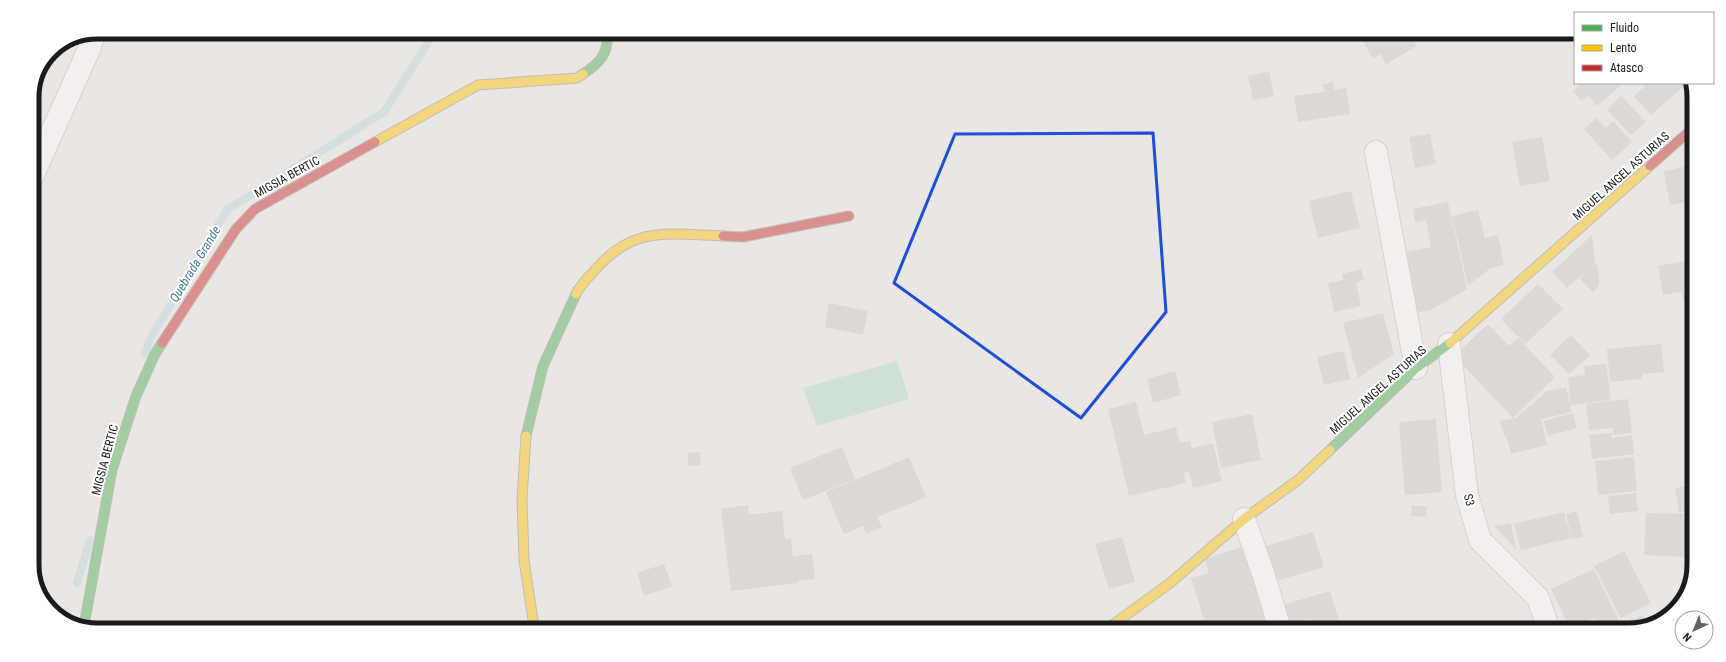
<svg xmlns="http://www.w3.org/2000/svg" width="1726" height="662" viewBox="0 0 1726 662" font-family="'Roboto Condensed',sans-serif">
<rect width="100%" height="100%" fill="#e9e6e3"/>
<!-- pitch -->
<path fill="#b1ddc3" d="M897,361L909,399L817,426L803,388Z"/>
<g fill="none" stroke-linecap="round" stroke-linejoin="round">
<!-- stream -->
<path stroke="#b9d9da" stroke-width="8" d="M145,354L150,339L227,210L384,112L434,33
M77,583L90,540"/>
</g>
<!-- building -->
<path fill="#cecac8" d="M1375,35H1411L1417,46L1386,64L1381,54L1373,59L1363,41Z
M1269,71L1274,96L1253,100L1248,76Z
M1333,82L1334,90L1346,88L1350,114L1298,122L1294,96L1324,92L1323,84Z
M1582,83H1624L1597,106L1588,95L1582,101L1573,91Z
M1648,83H1682L1684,86L1651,115L1634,96Z
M1621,96L1646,122L1631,135L1607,110Z
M1597,118L1605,128L1613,121L1632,142L1612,160L1584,129Z
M1430,134L1436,164L1415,168L1409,137Z
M1542,137L1550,181L1520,186L1512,142Z
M1693,165V201L1670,205L1664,171Z
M1351,191L1360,228L1318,238L1309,201Z
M1448,202L1467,289L1431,310L1412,313L1400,253L1431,247L1426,220L1415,222L1413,209Z
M1478,210L1485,238L1498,235L1504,265L1491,268L1468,285L1452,216Z
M1592,235L1595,262L1567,288L1552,272Z
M1693,260L1692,300L1683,301L1681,292L1663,295L1658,266Z
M1594,263L1598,267L1599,285L1593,292L1579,278Z
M1361,269L1364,280L1356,282L1361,306L1334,312L1328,283L1343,280L1342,274Z
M1538,284L1563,309L1525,344L1501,319Z
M829,303L868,311L863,335L825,327Z
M1383,313L1394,354L1358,378L1343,323Z
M1488,324L1509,346L1518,338L1555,377L1513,418L1454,356Z
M1571,335L1590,355L1569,374L1550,355Z
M1661,344L1664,372L1642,374V379L1610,382L1607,349Z
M1344,351L1350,379L1324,385L1317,357Z
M1606,364L1611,400L1571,405L1568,377L1585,375L1584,366Z
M1175,371L1181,395L1153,403L1147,379Z
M1566,387L1572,412L1541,419L1547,445L1511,454L1506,435L1504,436L1500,421L1516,418L1547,391Z
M1628,399L1632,433L1613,435V428L1589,430L1586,404Z
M1136,402L1144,435L1176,427L1180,443L1190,441L1192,448L1213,443L1222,481L1193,488L1189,472L1184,473L1186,483L1129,496L1108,409Z
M1573,413L1577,428L1548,436L1544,421Z
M1252,414L1261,460L1221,468L1212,422Z
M1436,419L1442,492L1405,495L1399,422Z
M1612,433V438L1632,435L1634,454L1592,459L1589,435Z
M842,447L855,479L803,500L790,468Z
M700,452L701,465L688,466V453Z
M909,457L926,497L877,517L882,527L866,534L863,526L844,534L826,492Z
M1634,457L1637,491L1598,495L1595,461Z
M1691,486V510L1679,512L1675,488Z
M1636,493L1638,511L1610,514L1608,496Z
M748,505L749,515L782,511L785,539L791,538L793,556L812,554L815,579L797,581L798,583L731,591L721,509Z
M1412,505L1427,507L1426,517L1411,516Z
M1577,511L1583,537L1572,539L1566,514Z
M1564,512L1571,538L1521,550L1514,524Z
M1646,513L1689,514L1687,557L1644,555Z
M1511,523L1516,549L1494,526Z
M1313,532L1324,567L1276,581L1266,546Z
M1122,537L1135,582L1109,589L1095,544Z
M1245,546L1271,629H1207L1191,578L1209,573L1204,559Z
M1624,551L1651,603L1621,618L1594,566Z
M664,564L672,586L644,596L637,573Z
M1594,569L1619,621L1600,630L1594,618L1570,629L1551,589Z
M1330,591L1341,628L1313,629L1310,619L1285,626L1279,606Z
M1642,615L1646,625L1629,630H1609Z"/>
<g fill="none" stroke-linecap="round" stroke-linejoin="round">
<defs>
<path id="street" d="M1376,152L1416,368
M32,177L90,47L94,33
M1449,344L1467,495L1480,540L1538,598L1549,630
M1244,519L1264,576L1280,629"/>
<path id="fast" d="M583,74C600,63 609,53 607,33
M526,436L543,366L576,294
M1330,450L1416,368L1450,343
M84,626L112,470L136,396L154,356L162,343"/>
<path id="slow" d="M375,142L478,85L577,78L583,74
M576,294C580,285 589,277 596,269C634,225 671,234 723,236
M1450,343L1650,166
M526,436L522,499L524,560L534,627
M1107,629L1170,583L1244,519L1298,480L1330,450"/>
<path id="jam" d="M1650,166L1694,127
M723,236L743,237L849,216
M162,343L236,229L255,209L375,142"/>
</defs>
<!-- street casing -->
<use href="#street" stroke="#bfbdbc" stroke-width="24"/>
<!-- fast casing -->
<use href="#fast" stroke="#918f7d" stroke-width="11"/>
<!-- slow casing -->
<use href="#slow" stroke="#918f7d" stroke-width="11"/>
<!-- jam casing -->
<use href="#jam" stroke="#918f7d" stroke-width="11"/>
<!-- street -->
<use href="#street" stroke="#fcfbfb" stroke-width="22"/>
<!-- fast -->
<use href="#fast" stroke="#4caf50" stroke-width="9"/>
<!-- slow -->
<use href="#slow" stroke="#ffc107" stroke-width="9"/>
<!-- jam -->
<use href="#jam" stroke="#c62828" stroke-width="9"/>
</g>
<!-- marked area -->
<path d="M0 0H1726V662H0ZM1153,133L1166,312L1081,418L894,283L955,134Z" fill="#e9e6e3" fill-opacity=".55" fill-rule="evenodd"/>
<path fill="none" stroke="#1d4ed8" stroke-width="3" stroke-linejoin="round" d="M1153,133L1166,312L1081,418L894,283L955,134Z"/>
<g text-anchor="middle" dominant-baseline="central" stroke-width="4" stroke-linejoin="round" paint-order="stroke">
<!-- street labels -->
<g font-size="12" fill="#1b1b1b" stroke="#fff">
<text transform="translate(1621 176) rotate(-42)">MIGUEL ANGEL ASTURIAS</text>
<text transform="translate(287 177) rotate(-29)">MIGSIA BERTIC</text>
<text transform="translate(1378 390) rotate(-42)">MIGUEL ANGEL ASTURIAS</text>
<text transform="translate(105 460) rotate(-75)">MIGSIA BERTIC</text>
<text transform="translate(1469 500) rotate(76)">S3</text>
</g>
<!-- water labels -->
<g font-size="13" font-style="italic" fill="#4a7b93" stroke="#fff">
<text transform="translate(195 264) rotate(-59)">Quebrada Grande</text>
</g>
</g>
<!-- crop -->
<path d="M0 0H1726V662H0ZM97 39H1629A58 58 0 0 1 1687 97V565A58 58 0 0 1 1629 623H97A58 58 0 0 1 39 565V97A58 58 0 0 1 97 39Z" fill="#fff" fill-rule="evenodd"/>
<path fill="none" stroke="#1b1b1b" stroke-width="5" d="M97 39H1629A58 58 0 0 1 1687 97V565A58 58 0 0 1 1629 623H97A58 58 0 0 1 39 565V97A58 58 0 0 1 97 39Z"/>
<!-- legend -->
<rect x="1574" y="12" width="140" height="72" fill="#ffffff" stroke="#a4a4a4"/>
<rect x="1582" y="25" width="20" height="6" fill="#4caf50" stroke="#a4a4a4"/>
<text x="1610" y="32" font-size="12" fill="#1b1b1b">Fluido</text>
<rect x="1582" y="45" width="20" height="6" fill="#ffc107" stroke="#a4a4a4"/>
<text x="1610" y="52" font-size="12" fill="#1b1b1b">Lento</text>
<rect x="1582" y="65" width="20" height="6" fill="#c62828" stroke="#a4a4a4"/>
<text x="1610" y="72" font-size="12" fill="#1b1b1b">Atasco</text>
<!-- north arrow -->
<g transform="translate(1694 630) rotate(224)"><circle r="19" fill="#ffffff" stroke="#a4a4a4"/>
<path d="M0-3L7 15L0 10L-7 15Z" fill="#636261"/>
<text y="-6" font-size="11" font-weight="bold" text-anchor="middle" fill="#1b1b1b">N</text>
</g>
</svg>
